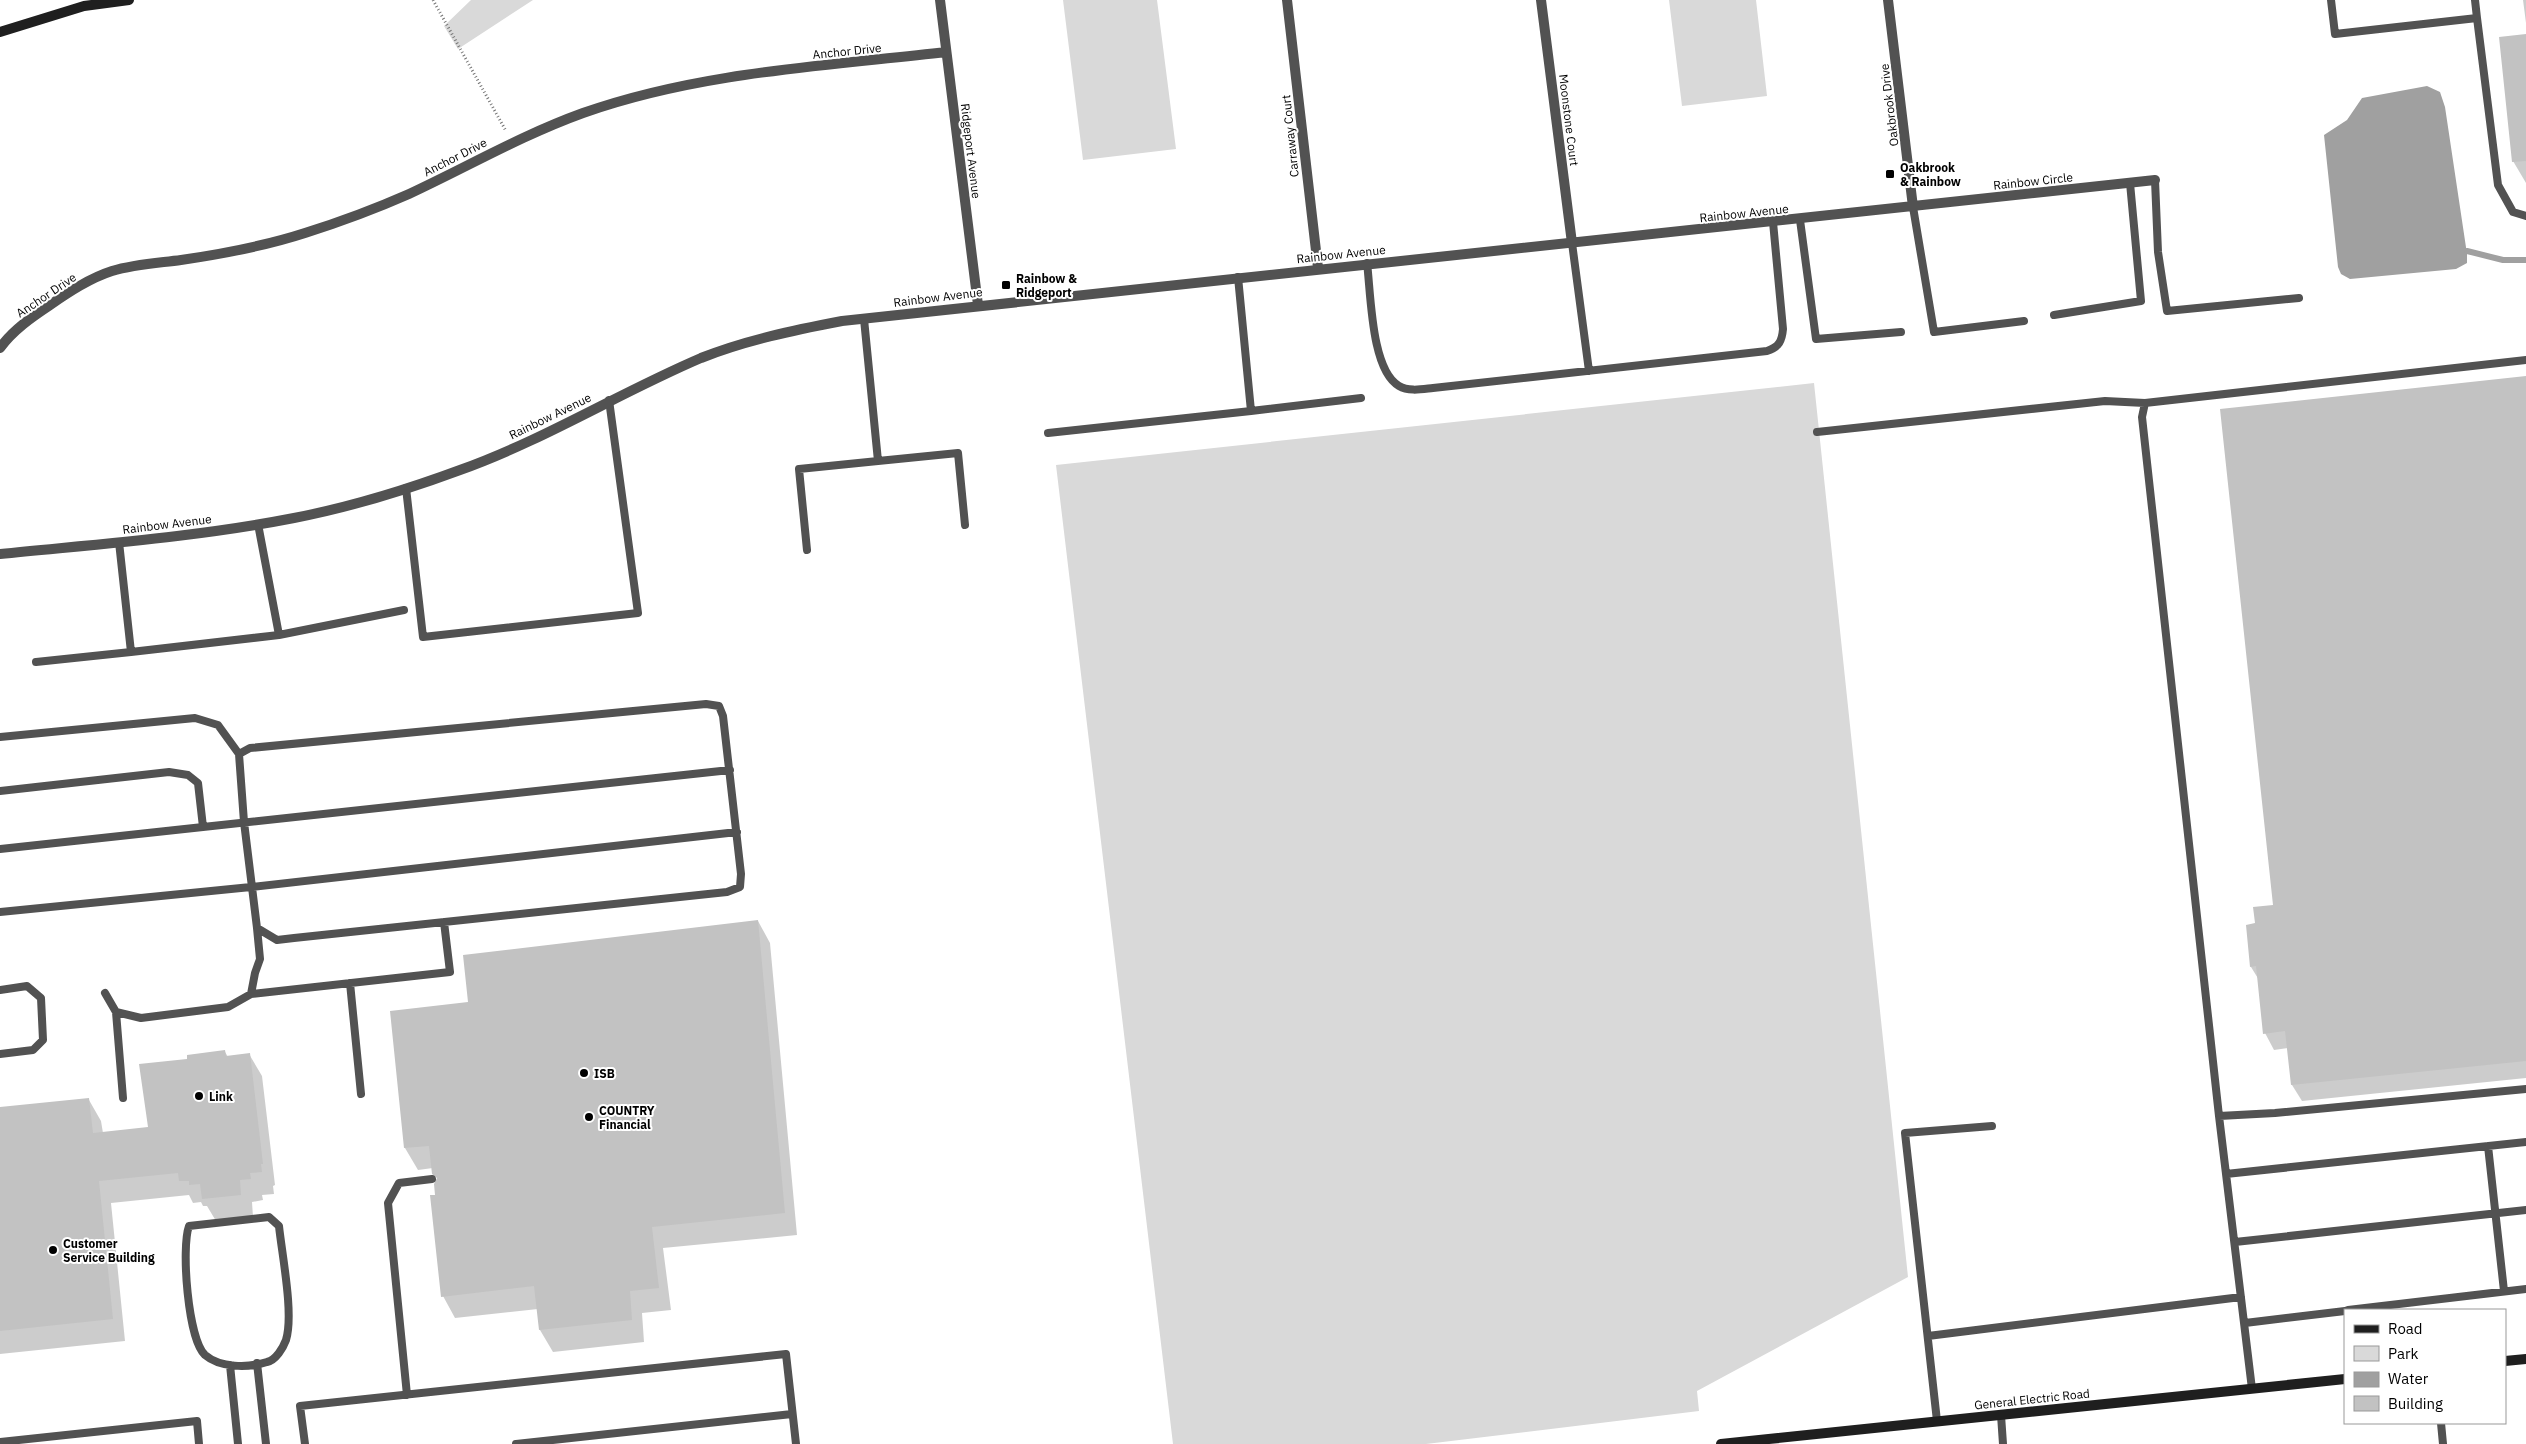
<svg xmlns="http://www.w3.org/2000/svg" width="2526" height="1444" viewBox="0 0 2526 1444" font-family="'IBM Plex Sans',sans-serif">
<rect width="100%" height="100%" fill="#fff"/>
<!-- green -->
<path fill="#d9d9d9" d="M471,0H533L458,49L444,26Z
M1063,0H1157L1176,149L1083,160Z
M1669,0H1756L1767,96L1682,106Z
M1814,383L1908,1277L1697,1391L1699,1411L1426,1444H1173L1056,465Z"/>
<!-- water -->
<path fill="#a0a0a0" d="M2427,86L2440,92L2445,107L2467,254V263L2456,269L2350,279L2341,274L2338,267L2324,135L2347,120L2362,98Z"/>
<!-- shadow -->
<path fill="#0003" d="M2523,0H2526V23Z
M2526,35V183L2513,161Z
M2526,378V1078L2302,1101L2292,1085L2288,1048L2274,1050L2265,1033L2259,980L2251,967L2256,924L2275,906Z
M758,921L770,943L797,1235L663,1248L671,1310L642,1313L644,1342L553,1352L540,1330L538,1309L455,1318L443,1296L436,1196L438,1180L433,1168L418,1170L405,1148L391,1012L469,1004Z
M225,1052L228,1057L249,1054L262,1076L275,1185L273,1186L274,1194L262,1195L263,1200L252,1202L253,1217L216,1221L207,1206H203L201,1202L193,1203L189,1195L111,1203L125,1341L0,1354V1109L89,1100L101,1121L103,1133L149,1128Z"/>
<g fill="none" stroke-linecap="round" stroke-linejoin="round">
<!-- stream -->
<path stroke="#a0a0a0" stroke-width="6" d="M2467,251L2503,260H2526"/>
</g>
<!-- building -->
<path fill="#c2c2c2" d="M2526,34V161L2512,162L2499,37Z
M2526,376V1061L2291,1085L2285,1031L2263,1034L2256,966L2250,967L2246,925L2255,923L2253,907L2273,905L2220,409Z
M758,920L785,1213L652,1227L659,1288L630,1291L632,1320L539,1330L534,1286L441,1297L430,1195H435L434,1184L437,1178L432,1174L429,1146L404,1148L390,1011L468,1002L463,955Z
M225,1050L226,1056L250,1053L263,1164H261L262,1172L250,1173L251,1179L240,1180L241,1195L202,1199L200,1184L189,1185V1181H179L178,1173L99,1181L113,1319L0,1331V1107L89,1098L93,1133L148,1127L139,1064L187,1059V1055Z"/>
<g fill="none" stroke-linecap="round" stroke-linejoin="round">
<!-- path -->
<path stroke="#747474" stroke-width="3" stroke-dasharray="1 2.5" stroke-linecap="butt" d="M433,0L506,131"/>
<!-- service -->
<path stroke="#525252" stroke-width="8" d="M2331,0L2335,34L2477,18L2475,0
M2477,18L2498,185L2513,212L2526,216
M2155,180L2158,252L2167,311L2299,298
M1913,207L1934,332L2024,321
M1800,220L1816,339L1901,332
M1572,243L1589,371
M1367,263C1371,294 1371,370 1399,386C1409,392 1423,389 1433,388L1767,351C1779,347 1782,341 1783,329L1773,222
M2054,315L2141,301L2130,183
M1251,411L1361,398
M1817,432L2105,401L2145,403
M1048,433L1251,411L1238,277
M878,461L958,453L965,525
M406,488L423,637L638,613L609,400
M807,550L799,469L878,461L864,319
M279,635L404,610
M131,652L279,635L258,524
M36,662L131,652L119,542
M706,704L719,706L723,716L741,874L740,887L727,892L294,938L277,940L257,928L244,822L239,754L250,748Z
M0,737L195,718L218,725L239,754
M0,791L169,772L188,775L198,783L203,827L730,770
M0,849L203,827
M0,912L251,887L737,832
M350,983L361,1094
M0,990L27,986L41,998L43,1040L33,1050L0,1054
M105,993L116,1012L141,1018L228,1007L251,994L255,973L260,959L257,928
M251,994L450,972L444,922
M116,1012L123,1098
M2219,1116L2275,1113L2526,1089
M2488,1146L2504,1291
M2226,1174L2526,1142
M269,1217L279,1226C282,1255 294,1314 286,1340C283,1348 276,1360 267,1362C248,1368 220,1368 205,1355C188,1339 181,1248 189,1226Z
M2235,1242L2526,1210
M2348,1310L2526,1289
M2245,1323L2345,1311
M1928,1336L2241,1297
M257,1363L266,1444
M230,1365L238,1444
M2252,1389L2219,1116L2142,417L2145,403L2526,360
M407,1395L388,1203L399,1183L432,1179
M2001,1415L2003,1444
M1937,1421L1905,1133L1992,1126
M2441,1423L2443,1444
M0,1442L197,1421L199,1444
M305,1444L300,1406L786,1354L796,1444
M516,1444L792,1414"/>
<!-- minor -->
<path stroke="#525252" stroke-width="10" d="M940,0L978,305
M1287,0L1318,268
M1541,0L1572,243
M1888,0L1913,207
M0,348C13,330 32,317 50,305C69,292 90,278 112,271C135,264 158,263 181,260C222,254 265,246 305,233C340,222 375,209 409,194C467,167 522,135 583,113C699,72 825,66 946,52
M0,554C98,544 197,537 294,518C351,507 406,490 460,470C544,440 619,393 701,358C746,340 795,330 842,321L2155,180"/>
<!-- secondary -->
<path stroke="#1f1f1f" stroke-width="10" d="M0,32L84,6L129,0
M2505,1361L2526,1359
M1721,1444L2345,1379"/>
</g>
<!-- markers -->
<g fill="#000" stroke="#fff" stroke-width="2">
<rect x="1885" y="169" width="10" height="10" rx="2.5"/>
<rect x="1001" y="280" width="10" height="10" rx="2.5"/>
<circle cx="584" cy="1073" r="5"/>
<circle cx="199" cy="1096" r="5"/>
<circle cx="589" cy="1117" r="5"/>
<circle cx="53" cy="1250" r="5"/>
</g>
<g text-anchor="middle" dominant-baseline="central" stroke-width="4" stroke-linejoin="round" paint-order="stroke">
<!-- street labels -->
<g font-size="12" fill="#000" stroke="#fff">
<text transform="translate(847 51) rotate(-6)">Anchor Drive</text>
<text transform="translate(1889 105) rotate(-97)">Oakbrook Drive</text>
<text transform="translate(1569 120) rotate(83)">Moonstone Court</text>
<text transform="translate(1290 136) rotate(-96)">Carraway Court</text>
<text transform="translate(971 151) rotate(83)">Ridgeport Avenue</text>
<text transform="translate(455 157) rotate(-27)">Anchor Drive</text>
<text transform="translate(2033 181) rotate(-6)">Rainbow Circle</text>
<text transform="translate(1744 213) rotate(-6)">Rainbow Avenue</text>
<text transform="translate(1341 254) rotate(-6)">Rainbow Avenue</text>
<text transform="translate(46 295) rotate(-34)">Anchor Drive</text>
<text transform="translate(938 297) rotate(-7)">Rainbow Avenue</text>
<text transform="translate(550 416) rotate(-26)">Rainbow Avenue</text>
<text transform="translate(167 524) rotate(-7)">Rainbow Avenue</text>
<text transform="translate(2032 1399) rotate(-6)">General Electric Road</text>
</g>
<!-- poi labels -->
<g font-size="12" font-weight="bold" fill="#000" stroke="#fff" text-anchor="start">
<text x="1900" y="167">Oakbrook<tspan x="1900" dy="14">&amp; Rainbow</tspan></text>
<text x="1016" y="278">Rainbow &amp;<tspan x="1016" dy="14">Ridgeport</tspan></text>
<text x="594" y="1073">ISB</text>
<text x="209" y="1096">Link</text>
<text x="599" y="1110">COUNTRY<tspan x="599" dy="14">Financial</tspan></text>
<text x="63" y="1243">Customer<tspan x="63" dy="14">Service Building</tspan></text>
</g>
</g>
<!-- legend -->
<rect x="2344" y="1309" width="162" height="115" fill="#ffffff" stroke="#999999"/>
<rect x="2354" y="1325" width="25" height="8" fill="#1f1f1f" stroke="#999999"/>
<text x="2388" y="1334" font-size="15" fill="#000000">Road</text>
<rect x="2354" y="1346" width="25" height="15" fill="#d9d9d9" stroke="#999999"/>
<text x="2388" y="1359" font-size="15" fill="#000000">Park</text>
<rect x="2354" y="1372" width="25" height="15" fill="#a0a0a0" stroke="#999999"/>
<text x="2388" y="1384" font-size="15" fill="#000000">Water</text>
<rect x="2354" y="1396" width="25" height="15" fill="#c2c2c2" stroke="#999999"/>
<text x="2388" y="1409" font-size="15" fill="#000000">Building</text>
</svg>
